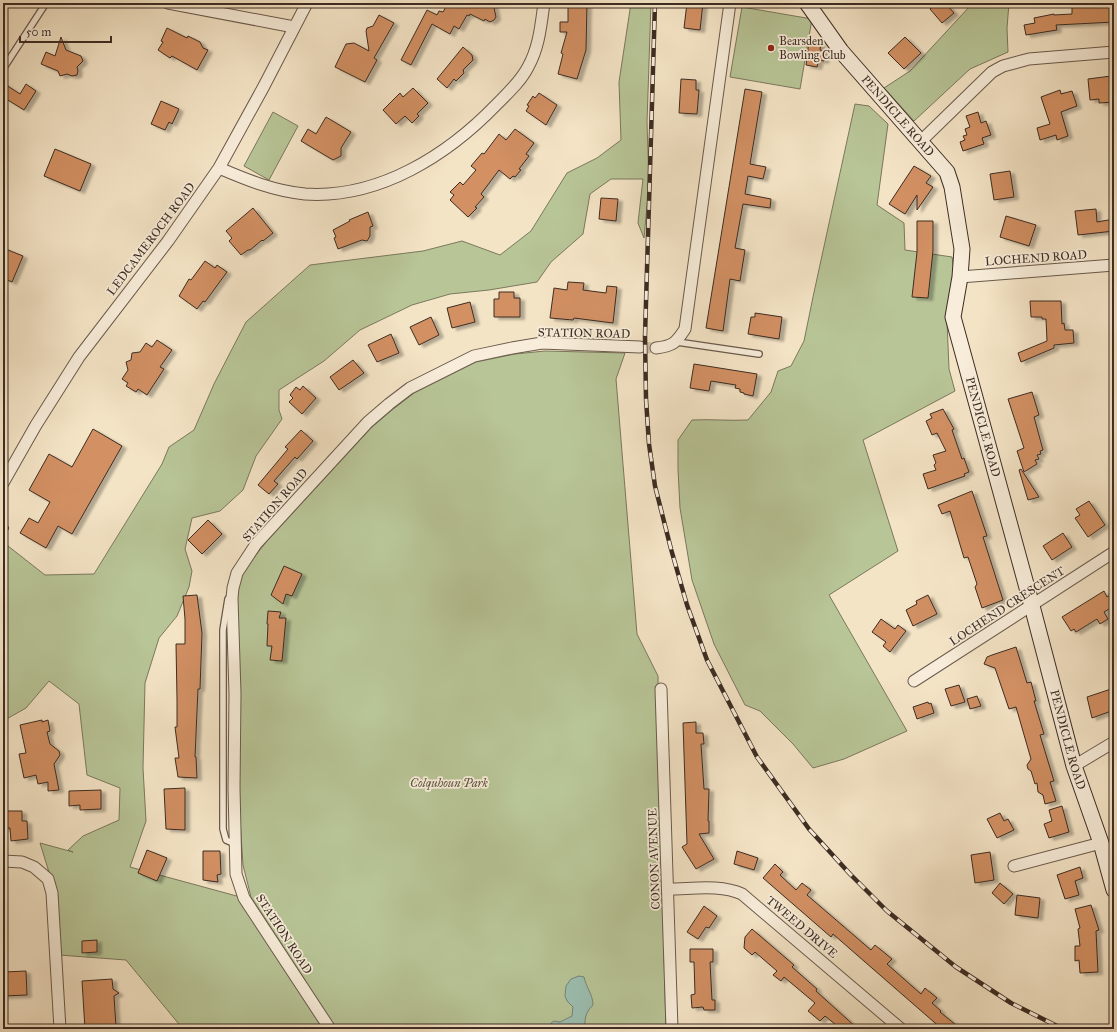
<svg xmlns="http://www.w3.org/2000/svg" width="1117" height="1032" viewBox="0 0 1117 1032" font-family="'IM FELL Great Primer',serif">
<defs>
<filter id="shadow"><feDropShadow dx="4.5" dy="2.5" stdDeviation="1" flood-color="#0004"/></filter>
</defs>
<rect width="100%" height="100%" fill="#f4e4c6"/>
<filter id="stains"><feTurbulence type="fractalNoise" baseFrequency=".005" numOctaves="4"/><feColorMatrix values="0 0 0 0 .2 0 0 0 0 .09 0 0 0 0 .02 0 0 0 .5 -.17"/></filter>
<radialGradient id="worn" r=".72"><stop offset=".6" stop-color="#630" stop-opacity="0"/><stop offset="1" stop-color="#630" stop-opacity=".3"/></radialGradient>
<!-- green -->
<path fill="#b8c597" stroke="#7a785d" d="M631,3H651L647,122L649,185L644,238L638,223L643,179H611L590,194L583,234L551,262L537,282L489,290L450,294L412,305L360,330L324,361L279,390V410L282,419L256,456L243,490L220,511L192,518L185,549L192,571L189,587L177,616L159,638L145,683L143,768L146,821L130,867L244,898L305,980L251,897L243,865L238,788L236,591L240,577L248,565L267,541L371,428L392,410L414,393L476,362L515,354L545,351L625,353L616,379L637,634L658,676L659,773L666,1029H183L126,960L59,955L52,882L40,843L73,852L68,850L83,836L119,820L120,788L87,775L79,704L49,681L26,708L3,721V557L8,546L45,575L94,574L162,464L169,447L194,430L214,384L246,322L310,265L423,251L462,241L500,255L531,231L567,173L597,158L621,140L619,82Z
M970,3H1009L1007,28L1008,52L970,69L914,121L884,88L910,71L970,6Z
M742,7L812,19L800,89L730,77Z
M855,104L869,106L888,124L877,205L904,223L905,250L952,257L955,277L947,321L949,369L955,391L863,440L898,551L829,595L907,731L844,759L813,768L793,744L760,711L745,705L714,644L692,580L680,508L678,469V440L692,420C711,419 729,421 748,420L771,392L778,371L791,366L804,341L813,297Z
M273,112L298,126L269,180L244,166Z"/>
<!-- water -->
<path fill="#9cbfb1" stroke="#768478" d="M579,976L584,977C586,987 593,995 593,1005C584,1014 586,1018 584,1029H547L551,1023L554,1021L560,1022L572,1016L573,1007L567,1001L565,996L566,986L571,979Z"/>
<!-- building -->
<path fill="#d29064" stroke="#3c2c23" filter="url(#shadow)" d="M448,3H493L496,17L494,20L490,22L485,19L484,21L470,14L469,16L467,15L459,29L454,26L450,34L432,24L411,65L401,60L427,10L437,15L439,11L443,12Z
M568,3H587L586,50L577,79L558,74L563,54L561,53L567,32H560V22H568Z
M687,3H703L700,30L684,28Z
M937,3H945L954,13L942,23L930,9Z
M1106,3H1114V22L1056,25L1057,30L1026,35L1024,25L1035,23L1034,18L1054,14V15L1072,14V6Z
M379,15L394,23L374,58L377,60L365,82L335,67L346,44L354,43L369,51L366,31L367,28L373,26Z
M167,28L187,38L188,36L200,42L203,48L208,50L197,70L172,56L170,58L158,50L163,42L161,41Z
M61,37L66,50L81,56L83,61L77,67L78,71L77,75L72,76L67,74L60,76L58,71L41,64L46,52L55,56Z
M905,37L921,53L904,69L888,53Z
M809,41L821,43L820,50L826,51L824,61L819,60L817,67L806,65Z
M463,47L472,55L473,60L463,70L464,73L456,81L454,79L447,88L437,79Z
M1111,76L1114,102L1099,103V99L1090,100L1088,79Z
M681,79L696,80V90H699L697,114L679,113Z
M3,83L20,94L26,84L36,91L24,110L3,97Z
M413,88L428,103L417,114L419,116L412,123L405,116L396,124L383,110L400,93L403,97Z
M745,89L762,92L750,164L766,167L763,179L748,176L745,194L771,199L770,208L743,204L735,248L745,250L740,281L730,279L723,331L706,328Z
M1060,90L1061,94L1072,91L1077,106L1061,112L1068,136L1057,140L1056,135L1040,140L1037,128L1050,124L1041,97Z
M539,93L557,105L546,125L526,111L529,106L527,105L533,96L535,98Z
M161,101L179,109L172,124L169,122L165,130L151,124Z
M978,112L981,123L986,121L991,135L982,138L984,144L963,151L960,142L965,140L963,136L967,135L965,129L970,127L966,116Z
M326,117L351,132L341,148V156L333,160L301,141L308,129L316,134Z
M515,129L534,143L526,154L529,156L519,169L521,170L515,177L513,176L510,179L499,170L481,194L484,197L475,207L477,208L468,217L450,200L454,195L450,192L460,182L463,185L476,170L471,166L482,153L484,154L499,134L506,140Z
M55,149L91,164L80,191L44,176Z
M914,166L931,176L926,183L933,187L917,210V195L905,214L889,204Z
M1010,171L1014,197L994,200L990,174Z
M601,198L618,199L616,221L599,219Z
M253,208L273,233L263,241L262,240L250,250H248L241,255L229,241L232,238L226,231Z
M1096,209L1097,222L1114,219V231L1078,235L1075,211Z
M368,212L373,226L370,227V236L367,241L362,240L338,249L334,238L336,237L333,230L350,221L349,220Z
M1006,216L1036,225L1029,246L1000,237Z
M917,221H933V251L928,298L912,297L917,252Z
M3,248L23,256L12,282L3,278Z
M205,261L215,268L217,265L227,272L205,302L203,301L197,309L179,296L189,279L191,280Z
M568,282L584,283L583,290L606,293L607,286L617,287L613,323L574,318L573,320L550,318L554,288L567,290Z
M499,292H514V298H520V317H494V299H499Z
M1030,301H1061L1062,324L1064,323L1065,330H1073L1074,343L1054,345V348L1021,362L1018,353L1047,341L1046,319H1042V317H1031Z
M470,302L475,322L452,328L447,308Z
M755,313L782,317L779,339L748,334L751,317H755Z
M431,317L439,335L419,345L410,327Z
M391,334L399,353L377,362L368,345Z
M157,340L172,350L160,367L164,369L147,395L138,389L136,392L126,386L128,383L122,379L128,370L126,362L131,360L132,353L140,352L146,343L152,347Z
M353,360L364,373L339,390L330,377Z
M694,364L757,374L753,396L744,394V393L740,392V389L735,388L736,385L711,381L709,391L690,388Z
M303,386L316,398L302,414L289,402L293,398L290,395L296,387L300,390Z
M1032,392L1039,415L1034,417L1043,450L1040,451L1041,454L1037,455L1039,459L1035,460L1037,464L1024,472L1017,451L1024,448L1008,399Z
M943,409L954,429L952,430L962,459L964,458L969,472L964,474L965,476L928,489L923,474L936,470L934,465L936,463L933,455L946,451L937,433L932,435L926,421L932,418L930,414Z
M93,429L122,446L72,534L58,526L46,548L20,533L29,518L38,523L50,502L29,490L49,454L72,467Z
M301,430L313,441L297,459L295,457L274,481L278,484L269,494L258,485L288,449L285,447Z
M1021,469L1039,497L1028,500L1019,470Z
M972,491L987,536L983,537L1003,600L982,608L975,587L977,584L968,557L964,558L950,511L942,514L938,505Z
M1089,501L1105,525L1088,537L1075,518L1080,515L1076,509Z
M208,520L222,534L202,554L188,540Z
M1063,533L1072,547L1052,560L1043,546Z
M284,566L302,574L292,596L286,594L283,604L271,595Z
M1104,591L1107,597L1114,593V606L1104,612L1108,619L1100,624L1097,619L1076,632L1074,629L1071,631L1062,617Z
M197,595L202,633L200,689H198L195,757H196L197,778L178,777L175,758H179L175,727H177V699L176,644H185V619L183,596Z
M928,595L937,614L913,626L906,610L917,604L916,601Z
M268,611L281,612L279,618H286L282,661L270,660L272,646H267L268,624H267Z
M881,619L895,629L898,625L906,631L890,652L883,646L886,642L872,632Z
M1016,647L1027,683L1031,682L1036,701H1034L1044,734L1040,735L1054,781L1050,782L1056,801L1045,804L1043,795L1038,792L1037,783L1035,784L1031,771L1028,769L1027,765L1031,759L1016,707L1009,709L995,668L984,664L987,657L992,655Z
M959,685L965,702L951,706L945,689Z
M1114,688V710L1092,718L1087,697Z
M977,696L981,706L970,709L967,699Z
M928,702L929,704L931,703L934,713L917,719L913,707Z
M42,720V722L48,720L50,731L47,732L50,744L59,751L60,755L54,764L59,790L48,791V782L38,784L36,775L24,778L19,754L26,753L20,725Z
M696,722V733H703L704,744H701L704,789H709L708,821H709V833L699,834L714,859L696,869L682,847L687,844L683,723Z
M185,788V830L166,829L164,789Z
M101,790V809L80,810V805L69,806V791Z
M1062,806L1069,832L1049,838L1044,824L1052,821L1049,810Z
M3,811H22V821H27L28,839L11,841L10,828H3Z
M1000,813L1004,821L1008,819L1014,830L997,838L987,819Z
M147,850L167,858L157,881L138,873Z
M203,851H220L221,874L217,875L218,882L203,880Z
M737,851L758,858L754,870L734,864Z
M990,852L994,880L975,883L971,855Z
M775,864L783,872L780,875L796,890L802,883L811,890L807,895L871,950L875,945L892,959L887,964L921,994L925,988L937,998L932,1003L941,1011L940,1012L961,1029H942L857,955L833,934L831,937L763,878Z
M1080,867L1083,878L1075,881L1079,895L1065,899L1057,875Z
M1000,883L1013,894L1004,904L992,893Z
M1017,895L1040,898L1038,918L1015,915Z
M1091,905L1099,930L1096,931L1098,972L1080,973L1079,960L1075,961V946H1080L1078,929L1080,928L1075,909Z
M704,906L717,916L709,928L706,927L698,939L687,932Z
M752,929L794,965L792,967L817,989L816,991L858,1029H841L825,1016L820,1021L808,1011L815,1003L784,977L781,981L773,975L777,971L755,952L752,955L744,948L745,937Z
M97,940V952L82,953V941Z
M690,949H713V962H710L712,1000H715V1010H704L703,1007L692,1008L691,995L695,994L694,962H690Z
M26,971L27,995L3,996L4,972Z
M112,979L113,989L119,993L114,996L116,1027L115,1029H85L82,981Z"/>
<g fill="none" stroke-linecap="round" stroke-linejoin="round">
<!-- street-tunnel -->
<path stroke="#cfbfa5" stroke-width="11" stroke-dasharray="11 5.5" stroke-linecap="butt" d="M640,347L656,348"/>
<defs>
<path id="lane" d="M3,69L46,3
M677,342L759,354
M3,526L5,528
M228,599L223,630V829L226,840L235,844"/>
<path id="street" d="M168,3L294,27
M920,142L992,72L1003,66L1029,59L1114,52
M219,168C247,180 274,191 305,194C379,199 448,155 497,104C508,93 521,81 528,67C539,48 541,25 544,3
M960,277L1114,265
M656,348C673,346 676,343 685,329L730,3
M3,483L36,425L79,357L168,241L219,168L264,86L307,3
M914,681L1114,552
M661,689L672,1029
M1074,766L1114,742
M3,861L22,862L34,867L48,879L52,893L60,1029
M1014,866L1101,843
M668,889C692,889 720,884 742,894L901,1029
M330,1029L244,898L236,874L234,788L235,694L232,598L233,588L237,573L256,544L368,422L389,404L410,388L474,356L512,348L542,343L640,347"/>
<g id="secondary">
<path id="s1" d="M807,3L841,51L947,172L952,187L962,249L960,277L953,317L1032,606L1074,766L1101,843L1114,890"/>
</g>
</defs>
<!-- lane casing -->
<use href="#lane" stroke="#6a5a4c" stroke-width="8"/>
<!-- street casing -->
<use href="#street" stroke="#6a5a4c" stroke-width="13"/>
<!-- secondary casing -->
<use href="#secondary" stroke="#3c2c23" stroke-width="17"/>
<!-- lane -->
<use href="#lane" stroke="#f8edda" stroke-width="5.5"/>
<!-- street -->
<use href="#street" stroke="#f8edda" stroke-width="11"/>
<!-- secondary -->
<use href="#secondary" stroke="#f8edda" stroke-width="15"/>
<defs>
<path id="rail" d="M655,3L645,336L646,399L649,444L655,486L671,549L687,605L707,660L757,757L809,829L850,874L887,911L956,967L1011,1003L1063,1029"/>
</defs>
<!-- rail casing -->
<use href="#rail" stroke="#3c2c23" stroke-width="4.5"/>
<!-- rail -->
<use href="#rail" stroke="#f8edda" stroke-width="3" stroke-dasharray="9" stroke-linecap="butt"/>
</g>
<!-- markers -->
<circle fill="#8f2418" stroke="#f8edda" stroke-width="1.5" cx="771" cy="48" r="4"/>
<g text-anchor="middle" dominant-baseline="central" stroke-width="3.5" stroke-linejoin="round" paint-order="stroke">
<!-- poi labels -->
<g font-size="12" fill="#3c2c23" stroke="#f8edda" text-anchor="start">
<text x="779" y="41">Bearsden<tspan x="779" dy="14">Bowling Club</tspan></text>
</g>
<!-- street labels -->
<g font-size="12" fill="#3c2c23" stroke="#f8edda">
<text stroke="none"><textPath href="#s1" startOffset="145">PENDICLE ROAD</textPath></text>
<text transform="translate(151 239) rotate(-53)">LEDCAMEROCH ROAD</text>
<text transform="translate(1036 258) rotate(-4)">LOCHEND ROAD</text>
<text transform="translate(584 333) rotate(1)">STATION ROAD</text>
<text stroke="none"><textPath href="#s1" startOffset="481">PENDICLE ROAD</textPath></text>
<text transform="translate(275 505) rotate(-49)">STATION ROAD</text>
<text transform="translate(1007 606) rotate(-33)">LOCHEND CRESCENT</text>
<text stroke="none"><textPath href="#s1" startOffset="805">PENDICLE ROAD</textPath></text>
<text transform="translate(654 859) rotate(-92)">CONON AVENUE</text>
<text transform="translate(802 927) rotate(40)">TWEED DRIVE</text>
<text transform="translate(284 934) rotate(57)">STATION ROAD</text>
</g>
<!-- park labels -->
<g font-size="12" font-style="italic" fill="#5b5240" stroke="#f8edda">
<text x="449" y="783">Colquhoun Park</text>
</g>
</g>
<!-- margin -->
<rect width="1117" height="1032" fill="none" stroke="#f4e4c6" stroke-width="16"/>
<rect x="4" y="4" width="1109" height="1024" fill="none" stroke="#3c2c23" stroke-width="2"/>
<rect x="8" y="8" width="1101" height="1016" fill="none" stroke="#3c2c23"/>
<!-- scale -->
<path d="M20 36v6h91v-6" fill="none" stroke="#3c2c23" stroke-width="2"/>
<text x="26" y="36" font-size="12" fill="#3c2c23" stroke="#f8edda" stroke-width="3" paint-order="stroke">50 m</text>
<rect width="100%" height="100%" filter="url(#stains)"/>
<rect width="100%" height="100%" fill="url(#worn)"/>
</svg>
